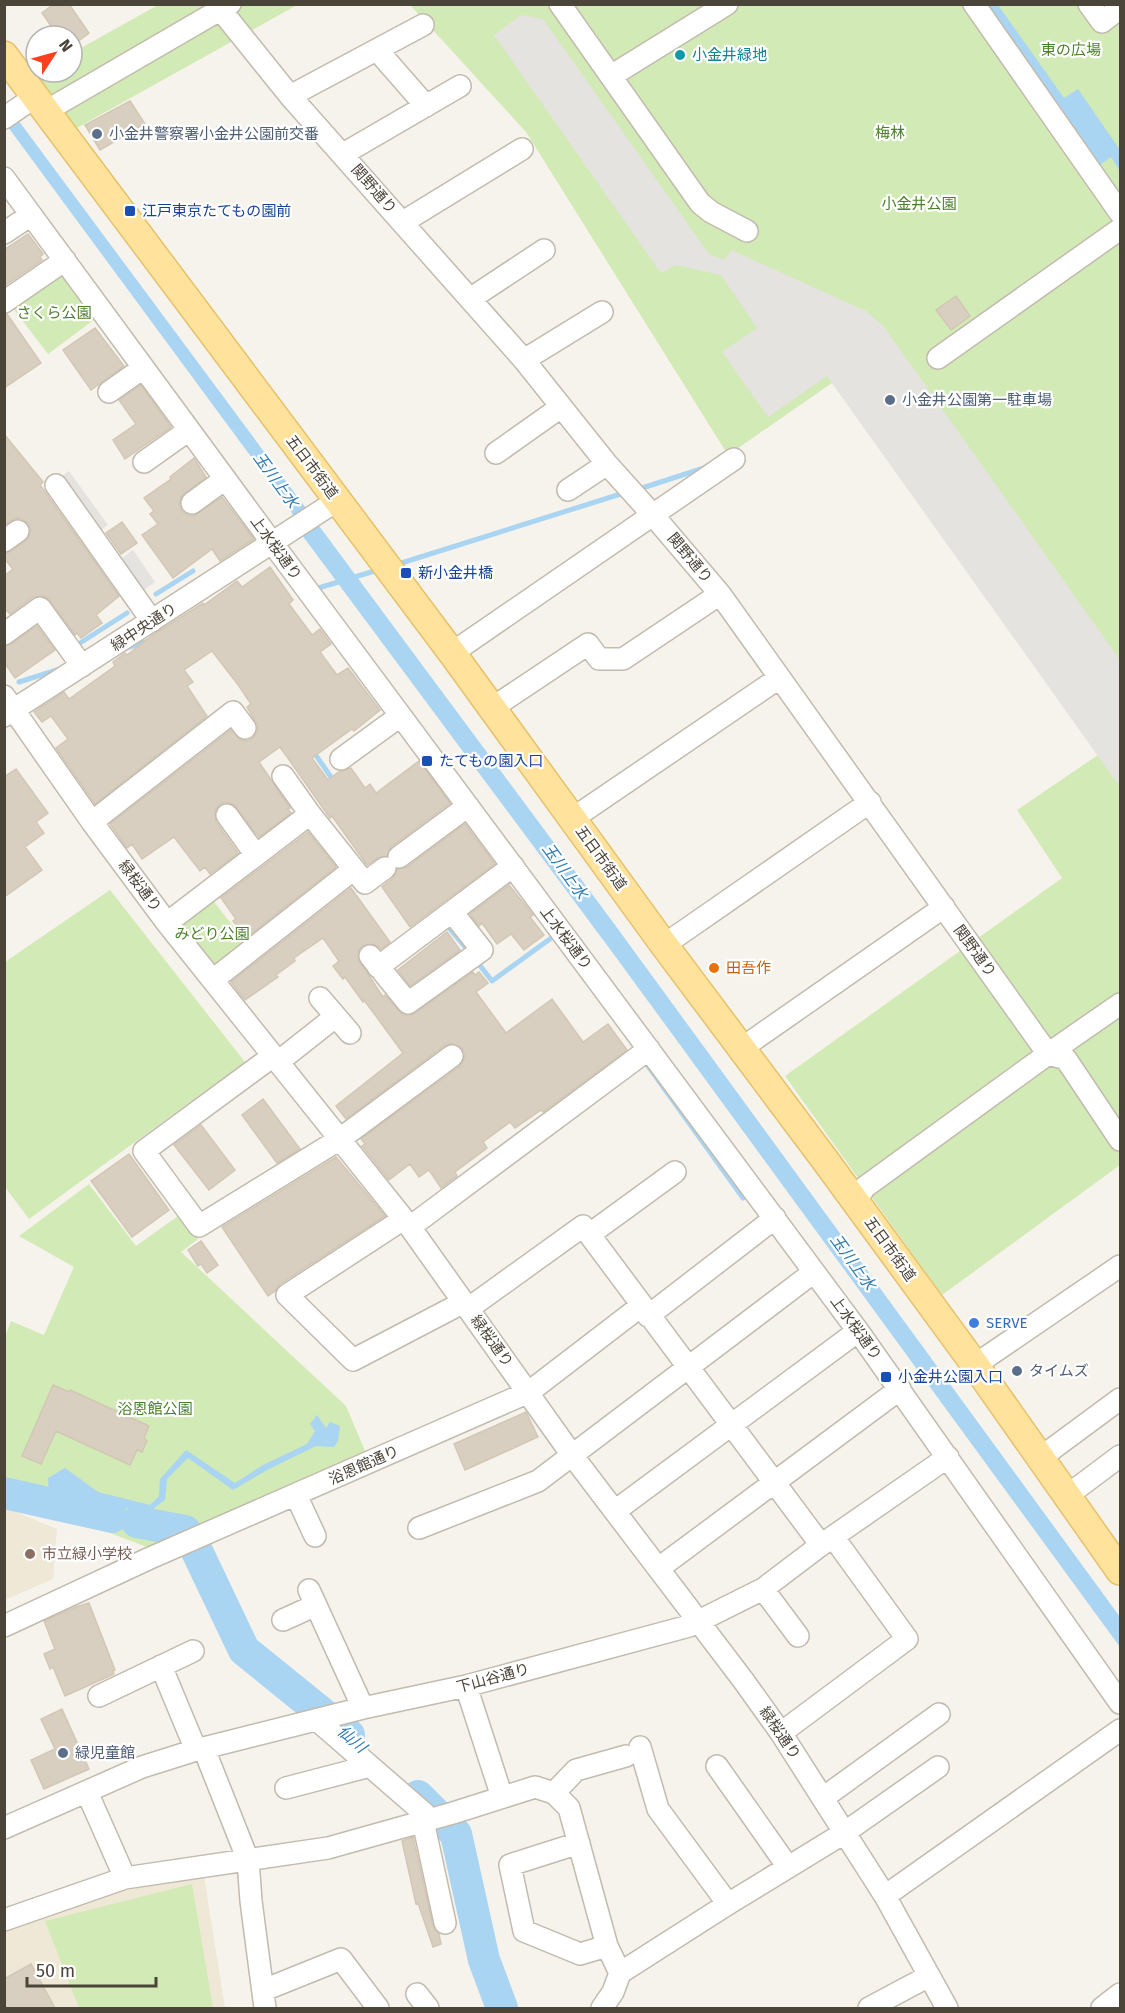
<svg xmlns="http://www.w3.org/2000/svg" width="1125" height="2013" viewBox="0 0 1125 2013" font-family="'Fira Sans','Noto Sans JP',sans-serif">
<rect width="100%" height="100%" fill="#f6f3ec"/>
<!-- education -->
<path fill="#efe8d6" d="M4,1507L57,1529L53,1579L5,1600Z
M203,1870L225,2008H5V1926L121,1883Z"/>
<!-- green -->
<path fill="#d2eab5" d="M158,5H297L75,129L35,74L40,72H72V53Z
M410,5H1120V1165L942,1295L785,1076L1062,878L1017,810L1098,755L832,383L728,455L526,132Z
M60,272L95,319L48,354L12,307Z
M110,890L245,1062L29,1219L5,1187V962Z
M211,898L247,944L221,965L210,964L182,930V921Z
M89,1184L136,1246L178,1216L198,1239L181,1252L346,1406L368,1458L160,1552L5,1493L4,1339L11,1321L44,1335L74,1267L19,1236Z
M192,1884L213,2008H79L45,1921Z"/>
<!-- parking -->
<path fill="#e5e3e0" d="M521,15L543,19L709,254L725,260L731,250L866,311L884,327L1120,660V787L827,376L768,417L722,352L757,328L721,275L676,265L661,273L494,35Z
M69,471L108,525L97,533L58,479Z
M133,550L155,582L144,590L121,559Z"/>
<!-- water -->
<path fill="#a9d4f2" d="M984,5H998L1064,98L1078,89L1120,150V171L1111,157L1098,166Z
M4,101L615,925L1120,1617V1647L618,960L302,535L291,511L5,123Z
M317,1415L326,1428L330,1422L340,1426L338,1441L334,1447L316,1446L267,1470L233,1490L188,1458L167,1479L165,1500L150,1511L49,1499L48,1478L65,1468L98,1492L150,1505L159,1496L160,1479L186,1450L235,1483L263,1465L307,1444L315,1431L310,1424Z"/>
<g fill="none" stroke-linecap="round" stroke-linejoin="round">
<!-- stream -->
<path stroke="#a9d4f2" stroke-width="5" d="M636,490L704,468
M395,565L627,492
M312,590L381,569
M156,594L193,571
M80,643L127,613
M123,649L149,641
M19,682L60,669
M313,751L335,783
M449,928L465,947
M478,963L492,981L554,936L556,940
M643,1059L743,1198"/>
<!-- river -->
<path stroke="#a9d4f2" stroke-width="32" d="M4,1493L112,1517
M137,1522L185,1531L194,1545L244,1650L349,1735
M418,1796L456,1834L484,1960L502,2008"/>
</g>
<!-- building -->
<path fill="#d8cfc1" stroke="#d3c7b4" stroke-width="1.5" d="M54,4H69L89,33L72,46V36H58L42,13Z
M130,101L145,124L100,150L85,125Z
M28,234L43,254L40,257L42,260L4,286V250Z
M956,296L970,316L951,330L936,310Z
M7,314L41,363L4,388V315Z
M95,328L124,366L91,390L63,350Z
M141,385L171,427L125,459L113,440L136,424L119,400Z
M4,434L43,482L40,485L119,596L96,615L102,623L81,638L77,633L75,635L50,601L45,596L33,597L10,614L4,608V576L13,569L4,558V554L11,551L25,541L29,537L31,530L28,523L23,519L16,518L4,525Z
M194,458L206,477L181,497L179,505L182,511L187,515L194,516L222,497L254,539L220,561L212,549L173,578L142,535L158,524L150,514L154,511L144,498L171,479L170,477Z
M122,522L137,543L121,554L106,533Z
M270,567L293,600L289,604L312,635L320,629L331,644L320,652L337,675L348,668L380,710L354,731L352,729L312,758L328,780L340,771L351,768L365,788L370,784L376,793L419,761L450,803L391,847L387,856L378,858L367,865L332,816L330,818L280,747L259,762L290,808L288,809L291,813L259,837L233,804L225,802L219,805L215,810L216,822L238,853L210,874L205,867L200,871L174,837L142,859L132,844L127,848L110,824L231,730L241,740L247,741L253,738L257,732L258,726L247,707L251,704L239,686L212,651L184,670L193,682L187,686L207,716L95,804L56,748L68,739L51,716L42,722L34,712L64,692L69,699L115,666L113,662L125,653L127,655L154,634L203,603L204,605L237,581L242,587Z
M37,626L55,650L15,678L4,662V647L11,644Z
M16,769L48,813L36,822L44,833L25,847L42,870L4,897V777Z
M465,824L495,864L410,927L382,887L393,878L397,869L407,867Z
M308,832L336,867L246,938L233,921L236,919L221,898Z
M509,885L533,915L530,917L544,935L524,950L511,934L497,944L482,923L479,926L470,914Z
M351,888L390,942L381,949L374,944L362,946L358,952V959L383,997L385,995L403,1015L409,1016L415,1013L473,972L475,975L479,972L488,983L476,992L506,1033L552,999L583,1042L608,1024L627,1050L543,1112L541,1110L515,1128L510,1122L483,1142L487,1148L455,1172L457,1176L441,1188L429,1170L419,1177L410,1164L389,1180L362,1146L365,1144L361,1139L460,1066L463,1062L465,1055L462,1048L451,1043L444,1046L346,1119L336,1106L403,1053L364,1000L363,1002L345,977L343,979L333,966L339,961L323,938L294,958L295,961L276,975L278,977L245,1000L231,982Z
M447,932L460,950L410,986L398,970Z
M263,1099L300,1149L277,1163L242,1115Z
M201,1125L235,1170L209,1190L174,1145Z
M129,1154L169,1210L132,1237L91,1181Z
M336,1157L385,1216L280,1284L275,1291L268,1296L222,1227Z
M201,1241L218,1265L207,1273L201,1264L198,1266L188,1250Z
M53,1385L69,1392L70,1390L149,1426L144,1438L147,1441L142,1452L137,1450L130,1465L56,1431L41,1464L22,1456Z
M526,1412L538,1437L465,1470L454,1444Z
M89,1603L115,1670L113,1671L114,1674L65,1696L53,1667L50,1669L44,1654L55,1649L44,1621L76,1607Z
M62,1709L89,1769L44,1789L31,1760L55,1749L41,1719Z
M413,1837L433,1926L439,1934L441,1944L433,1947L418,1903L416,1904L402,1841Z
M31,1964L55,2008H4V1979Z"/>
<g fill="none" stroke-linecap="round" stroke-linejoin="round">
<defs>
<path id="minor" d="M216,4L290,96L524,360L607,464L652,514L720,594L1048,1054L1066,1059L1120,1140
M560,4L700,203L711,212L747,231
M974,4L1120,213
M1089,4L1102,22L1120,8
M377,50L426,106
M611,76L727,4
M290,96L423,25
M46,111L230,4
M4,118L29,101
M343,154L460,86
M4,178L273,544L858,1331L1120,1703
M403,222L522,149
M4,233L31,215
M470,299L544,250
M4,302L65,260
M938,358L1120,229
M524,360L602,312
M109,392L143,368
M496,453L561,407
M144,462L189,430
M56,485L152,621
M568,490L607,464
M192,503L225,479
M4,541L18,531
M4,634L40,608L82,666
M452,653L734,459
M4,696L92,822L167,923L410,1227L572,1455L743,1680L781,1733L885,1896L947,2008
M492,708L588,644L599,659H623L720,594
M4,716L338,500
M341,759L400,716
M283,776L310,814L365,883L385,868
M227,815L255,854
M572,819L779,678
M92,822L233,712L245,728
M399,857L468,806
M167,923L310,814
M664,945L870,802
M370,956L408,1003L482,950L452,912
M378,967L513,866
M213,980L354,869
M320,998L350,1033
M742,1048L944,907
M273,1056L144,1151L199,1226L340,1139L452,1056
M278,1062L335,1017
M855,1202L865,1187L1048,1054L1120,1004
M402,1220L287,1295L353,1360L464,1302
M410,1227L649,1049
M590,1234L675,1172
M469,1308L583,1226L821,1545
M648,1316L775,1218
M975,1365L1120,1266
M1040,1458L1120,1399
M296,1495L315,1536
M1068,1495L1120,1456
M615,1511L858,1331
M419,1528L538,1481L814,1272
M659,1568L900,1389
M763,1589L798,1636
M309,1590L363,1708
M283,1620L316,1605
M4,1626L148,1559L529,1392L641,1306
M161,1666L196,1750
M466,1686L502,1797
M99,1696L193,1651
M318,1721L424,1813L423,1821L445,1923
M781,1733L907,1639L834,1538
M640,1747L658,1809L728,1904
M204,1749L248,1860L251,1901L265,2008
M717,1766L788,1867
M286,1788L370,1766
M87,1792L125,1878
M554,1793L569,1808L607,1946L620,1973
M823,1798L939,1714
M4,1828L142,1767L196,1750L363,1708L466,1686L689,1626L763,1589L821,1545L948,1457
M579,1843L510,1865L524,1931L580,1954L607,1946
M885,1896L1120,1730
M4,1920L125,1878L328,1848L453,1813L535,1787L554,1793L576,1770L626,1756
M264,1990L341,1959L378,2008
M417,1994L428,2008
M602,2008L613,1992L620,1973L728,1904L844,1833L938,1767
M869,2008L929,1976
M1102,2008L1120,1994"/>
<path id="major" d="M4,55L452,653L664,945L825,1160L975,1365L1120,1571"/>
</defs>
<!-- minor casing -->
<use href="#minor" stroke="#c2bbae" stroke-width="24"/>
<!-- major casing -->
<use href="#major" stroke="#e6c16a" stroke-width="30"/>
<!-- minor -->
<use href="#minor" stroke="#fff" stroke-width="21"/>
<!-- major -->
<use href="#major" stroke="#ffe39c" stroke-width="27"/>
</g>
<!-- markers -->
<circle fill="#0f9aa8" stroke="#fff" stroke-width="2" cx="680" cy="55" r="6"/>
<g fill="#5c6f8a" stroke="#fff" stroke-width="2">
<circle cx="97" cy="134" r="6"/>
<circle cx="890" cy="400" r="6"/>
<circle cx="1017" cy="1371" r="6"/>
<circle cx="63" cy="1753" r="6"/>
</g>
<g fill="#1a4fb4" stroke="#fff" stroke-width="2">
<rect x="124" y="205" width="12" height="12" rx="3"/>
<rect x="400" y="567" width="12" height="12" rx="3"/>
<rect x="421" y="755" width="12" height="12" rx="3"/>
<rect x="880" y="1371" width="12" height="12" rx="3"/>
</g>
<circle fill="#e8710a" stroke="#fff" stroke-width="2" cx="714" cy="968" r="6"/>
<circle fill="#3f7fe0" stroke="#fff" stroke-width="2" cx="974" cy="1323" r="6"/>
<circle fill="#8d6e63" stroke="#fff" stroke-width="2" cx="30" cy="1554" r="6"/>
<g text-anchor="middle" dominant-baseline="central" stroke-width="4.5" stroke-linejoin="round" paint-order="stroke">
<!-- park labels -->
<g font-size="15" fill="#4a7f2a" stroke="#fff">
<text x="1071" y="50">東の広場</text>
<text x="890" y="133">梅林</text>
<text x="919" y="204">小金井公園</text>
<text x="54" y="313">さくら公園</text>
<text x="212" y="934">みどり公園</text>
<text x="155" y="1409">浴恩館公園</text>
</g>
<!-- culture labels -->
<g font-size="15" fill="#0d838f" stroke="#fff" text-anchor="start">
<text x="692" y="55">小金井緑地</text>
</g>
<!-- service labels -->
<g font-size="15" fill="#4e5e75" stroke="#fff" text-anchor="start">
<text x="109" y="134">小金井警察署小金井公園前交番</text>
<text x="902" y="400">小金井公園第一駐車場</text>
<text x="1029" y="1371">タイムズ</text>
<text x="75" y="1753">緑児童館</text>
</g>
<!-- street labels -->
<g font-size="15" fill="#4b4439" stroke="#fff">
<text transform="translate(374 189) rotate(49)">関野通り</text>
<text transform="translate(312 467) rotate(53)">五日市街道</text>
<text transform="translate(276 548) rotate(54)">上水桜通り</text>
<text transform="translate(690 558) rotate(50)">関野通り</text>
<text transform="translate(144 627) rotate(-33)">緑中央通り</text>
<text transform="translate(601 858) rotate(54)">五日市街道</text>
<text transform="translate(140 886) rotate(53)">緑桜通り</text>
<text transform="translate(566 938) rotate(53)">上水桜通り</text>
<text transform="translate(975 951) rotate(54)">関野通り</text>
<text transform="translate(890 1249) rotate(54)">五日市街道</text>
<text transform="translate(856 1328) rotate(54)">上水桜通り</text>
<text transform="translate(492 1341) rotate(54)">緑桜通り</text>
<text transform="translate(364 1465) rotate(-24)">浴恩館通り</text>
<text transform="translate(493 1678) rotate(-15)">下山谷通り</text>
<text transform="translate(780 1733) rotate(56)">緑桜通り</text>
</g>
<!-- transit labels -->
<g font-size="15" fill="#164399" stroke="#fff" text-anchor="start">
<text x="142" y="211">江戸東京たてもの園前</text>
<text x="418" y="573">新小金井橋</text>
<text x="439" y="761">たてもの園入口</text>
<text x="898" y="1377">小金井公園入口</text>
</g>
<!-- food labels -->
<g font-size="15" fill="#c56008" stroke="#fff" text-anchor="start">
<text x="726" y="968">田吾作</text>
</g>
<!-- shop labels -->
<g font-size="15" fill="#366cbe" stroke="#fff" text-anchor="start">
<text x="986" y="1323">SERVE</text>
</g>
<!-- education labels -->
<g font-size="15" fill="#785e54" stroke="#fff" text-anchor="start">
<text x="42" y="1554">市立緑小学校</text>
</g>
<!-- water labels -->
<g font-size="16" font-style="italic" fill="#2e7ab2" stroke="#fff">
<text transform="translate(276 480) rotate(54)">玉川上水</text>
<text transform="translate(565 871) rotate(54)">玉川上水</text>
<text transform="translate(853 1262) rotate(54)">玉川上水</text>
<text transform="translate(352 1739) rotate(41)">仙川</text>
</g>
</g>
<!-- border -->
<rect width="1125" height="2013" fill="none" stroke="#4b4439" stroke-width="12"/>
<!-- north arrow -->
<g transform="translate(54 54) rotate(54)"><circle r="28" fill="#ffffff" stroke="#b7b4b0" stroke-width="1.5"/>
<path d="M0-4.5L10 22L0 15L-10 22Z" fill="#fc3f1d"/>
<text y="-9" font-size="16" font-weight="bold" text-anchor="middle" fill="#4b4439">N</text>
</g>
<!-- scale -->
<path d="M27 1977v9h129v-9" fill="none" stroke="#4b4439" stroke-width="3"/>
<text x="36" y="1977" font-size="18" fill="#4b4439" stroke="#ffffff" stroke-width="4.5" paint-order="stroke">50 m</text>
</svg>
